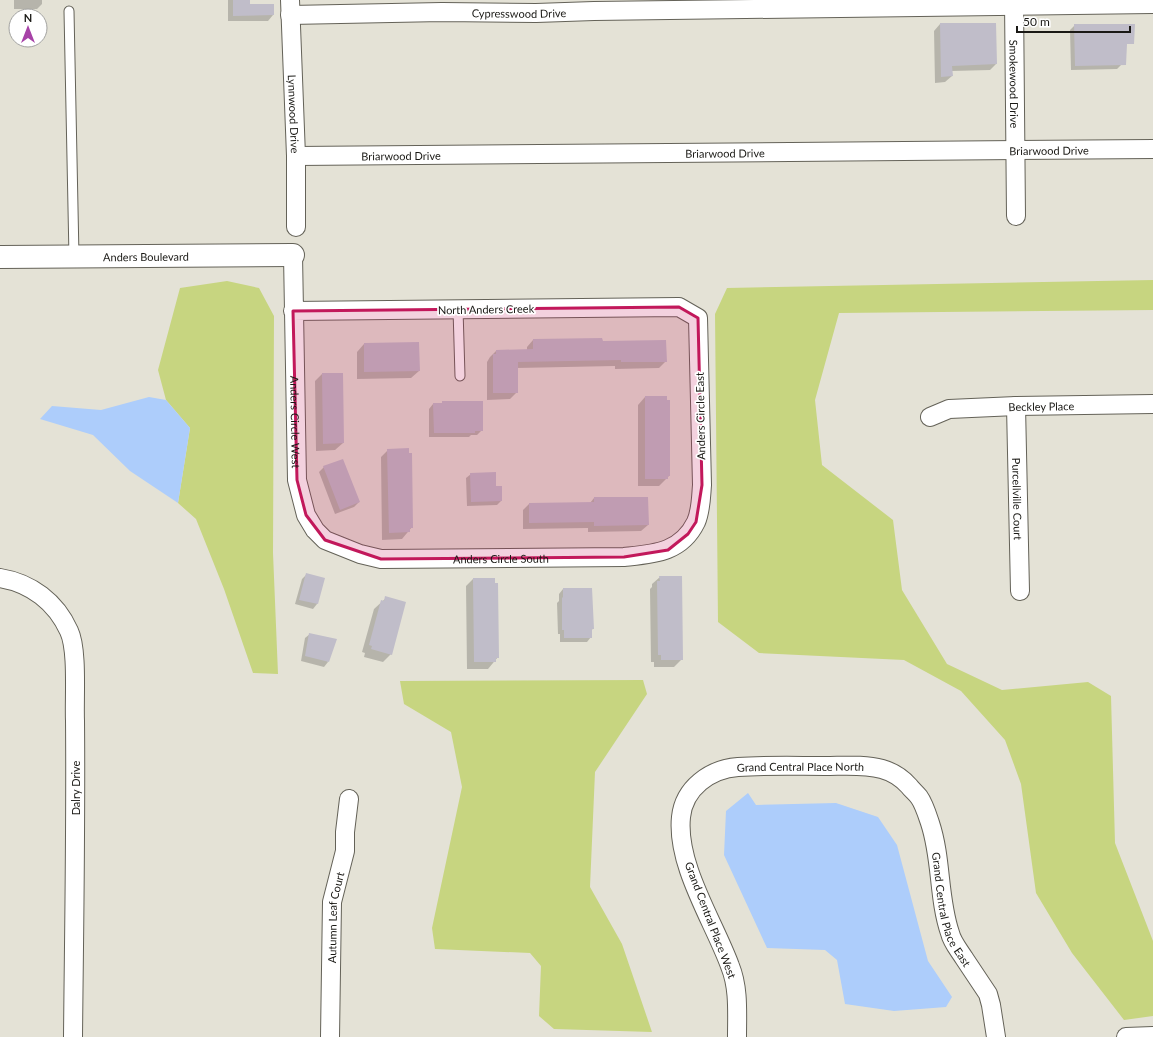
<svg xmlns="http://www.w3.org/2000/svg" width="1153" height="1037" viewBox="0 0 1153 1037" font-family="Lato,sans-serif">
<rect width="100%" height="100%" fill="#e4e2d6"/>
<!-- green -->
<path fill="#c7d580" d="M1153,280V310L839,313L815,400L822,465L893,520L902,590L947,664L1002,690L1088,682L1111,696L1115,843L1153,941V1016L1124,1020L1072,953L1036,893L1021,784L1005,740L961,691L904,660L759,653L718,622L715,314L727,288Z
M227,281L259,288L274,316L273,553L278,674L253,673L224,589L196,519L178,503L190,428L166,400L158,370L180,288Z
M643,680L647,694L595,772L590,887L622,944L652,1032L554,1029L539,1016L541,966L530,953L435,949L432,928L462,787L451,732L404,704L400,681Z"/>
<!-- water -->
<path fill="#adcdfb" d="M149,397L166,400L190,428L178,503L130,471L93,435L40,419L52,406L101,410Z
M748,793L756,805L836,803L878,817L897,845L928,961L952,997L946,1007L894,1011L845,1004L837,960L825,950L767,948L724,855L726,811Z"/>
<!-- shadow -->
<path fill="#0003" d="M14,0H42V4L37,9H14Z
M228,0H249V5H273V15L268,21H228Z
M940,24L996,64L990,70L952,71V76L945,82L935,83L934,31Z
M1075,25L1122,64L1117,69L1071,70L1070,30Z
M533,340L602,342L666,361L659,368L615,369V366L517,368V392L510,399L487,400V362L490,357L496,351L527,350V347Z
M364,344L419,371L411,378L357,379V352Z
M322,374H342L343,443L335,450L316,451L315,381Z
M645,397L669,476L659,486H638V405Z
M443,402L482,430L477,435H471L469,437H429V409L433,404H441Z
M388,450L412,527L402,539L382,540L381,457Z
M324,467L359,502L354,507L335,514L319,472Z
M471,474L495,487L501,501L497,505L467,506L466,478Z
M594,498L648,525L641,531L588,532V528L523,529V510L529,504L590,503Z
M307,574L324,579L317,604L313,609L295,604L302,579Z
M660,577L682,659L674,667H654V662H651L650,589L652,587V584Z
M473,579L498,657L488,669H467L466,586Z
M563,589L593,629L591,630V637L587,642H560V634H558L557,603L559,601V594Z
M386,598L391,654L383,662L364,657L365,653L362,652L374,609Z
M310,634L328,662L324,667L301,661L305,638Z"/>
<!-- building -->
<path fill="#c0bdc9" d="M233,0H250V4H274V15L233,16Z
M940,23H996L997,64L952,66L953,76L941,77Z
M1074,24H1135L1134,44H1127L1126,65L1075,66Z
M602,338L603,341L666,340L667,362H621V360L518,362V393H493V354H496V350L533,349V339Z
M419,342L420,371L364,372V343Z
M322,373H343L344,443L323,444Z
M645,396H667V400H670V476H668V479H645Z
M442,401H483V431H475V433H434L433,403H442Z
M409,448V453H412L413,528H410V532L389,533L387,449Z
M343,459L360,502L340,510L323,466Z
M496,472V486H502V501L471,502L470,473Z
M594,497H648L649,525L594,526V522L529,523V503L594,502Z
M306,573L325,578L318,604L299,600Z
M659,576H682L683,660H661V655H658L657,581H660Z
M473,578H495V583H498L499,658H496V662H474Z
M563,588H592L594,629H592V638H564V630H562V598L563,597Z
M385,596L406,602L392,655L371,649L372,646L369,645L381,600L384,601Z
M309,633L337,639L329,662L305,656Z"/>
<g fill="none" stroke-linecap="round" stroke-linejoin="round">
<defs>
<path id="lane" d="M69,11L74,257
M458,309L460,376"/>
<g id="street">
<path id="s1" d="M290,0L296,156V227"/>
<path id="s2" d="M1014,0L1016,216"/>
<path id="s3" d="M290,15L442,12L536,13L594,11L1153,4"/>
<path id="s4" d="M296,156L1153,149"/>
<path id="s5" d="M293,255L297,480L306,515L315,530L325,540L360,554L381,559L624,557C653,554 681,553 696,522C701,511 701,497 702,485L698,318L679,307L293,311"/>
<path id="s6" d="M1016,406L1020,591"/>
<path id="s7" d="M930,417L949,409L1016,406L1153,404"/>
<path d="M0,578C31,583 56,602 69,631C78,650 74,699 75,721C76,826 74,932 73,1037"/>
<path id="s8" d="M330,1037L332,902L345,851V832L349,799"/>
<path id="s9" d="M737,1037C737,1013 739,988 730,966C714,922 676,865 681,817C684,788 710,769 738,767C767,765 796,766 825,766C843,766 864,764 882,769C893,772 902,778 909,786C912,790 916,793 919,797C924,804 927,814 930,823C942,859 938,898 950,933C952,942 959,950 964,958C972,970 980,982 988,994L991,1005L996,1037"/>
<path d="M1126,1037L1153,1036"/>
</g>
<g id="secondary">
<path id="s10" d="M0,257L293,255"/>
</g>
</defs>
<!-- lane casing -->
<use href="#lane" stroke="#646258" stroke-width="11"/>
<!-- street casing -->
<use href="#street" stroke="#646258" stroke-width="20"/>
<!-- secondary casing -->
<use href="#secondary" stroke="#646258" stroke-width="24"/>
<!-- lane -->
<use href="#lane" stroke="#fff" stroke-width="9"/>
<!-- street -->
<use href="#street" stroke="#fff" stroke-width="18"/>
<!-- secondary -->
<use href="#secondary" stroke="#fff" stroke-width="22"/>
</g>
<!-- marked area -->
<path fill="#c2185b" fill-opacity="0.2" stroke="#c2185b" stroke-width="3" stroke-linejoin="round" d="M679,307L698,318L702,485L696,522L688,534L668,550L624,557L381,559L325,540L306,515L297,480L293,311Z"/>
<g text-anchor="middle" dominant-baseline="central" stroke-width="3.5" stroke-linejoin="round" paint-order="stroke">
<!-- street labels -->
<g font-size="11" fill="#1a1915" stroke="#fff">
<text stroke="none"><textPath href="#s3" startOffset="229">Cypresswood Drive</textPath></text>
<text stroke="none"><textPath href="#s2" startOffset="84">Smokewood Drive</textPath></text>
<text stroke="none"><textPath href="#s1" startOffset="114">Lynnwood Drive</textPath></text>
<text stroke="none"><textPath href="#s4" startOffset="753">Briarwood Drive</textPath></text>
<text stroke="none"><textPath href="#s4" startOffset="429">Briarwood Drive</textPath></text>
<text stroke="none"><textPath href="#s4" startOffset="105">Briarwood Drive</textPath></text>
<text stroke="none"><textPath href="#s10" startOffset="146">Anders Boulevard</textPath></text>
<text transform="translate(486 309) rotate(-1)">North Anders Creek</text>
<text stroke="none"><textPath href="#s7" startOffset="113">Beckley Place</textPath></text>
<text transform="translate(700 416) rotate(-91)">Anders Circle East</text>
<text stroke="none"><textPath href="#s5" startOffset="167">Anders Circle West</textPath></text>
<text stroke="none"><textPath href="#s6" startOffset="93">Purcellville Court</textPath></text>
<text stroke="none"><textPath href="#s5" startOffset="472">Anders Circle South</textPath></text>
<text stroke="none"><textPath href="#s9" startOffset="375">Grand Central Place North</textPath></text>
<text transform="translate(75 788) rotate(-90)">Dalry Drive</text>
<text stroke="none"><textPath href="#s9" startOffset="622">Grand Central Place East</textPath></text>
<text stroke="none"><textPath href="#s8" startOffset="120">Autumn Leaf Court</textPath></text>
<text transform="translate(711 920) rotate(69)">Grand Central Place West</text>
</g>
</g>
<!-- north arrow -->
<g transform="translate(28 28)"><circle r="19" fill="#ffffff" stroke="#a3a3a1"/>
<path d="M0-3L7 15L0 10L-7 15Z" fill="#a742a7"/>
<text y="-6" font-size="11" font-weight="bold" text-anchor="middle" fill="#1a1915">N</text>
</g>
<!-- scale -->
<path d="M1017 26v6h113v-6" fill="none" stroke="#1a1915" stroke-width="2"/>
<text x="1023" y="26" font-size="12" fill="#1a1915" stroke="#ffffff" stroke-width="3" paint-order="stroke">50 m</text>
</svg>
